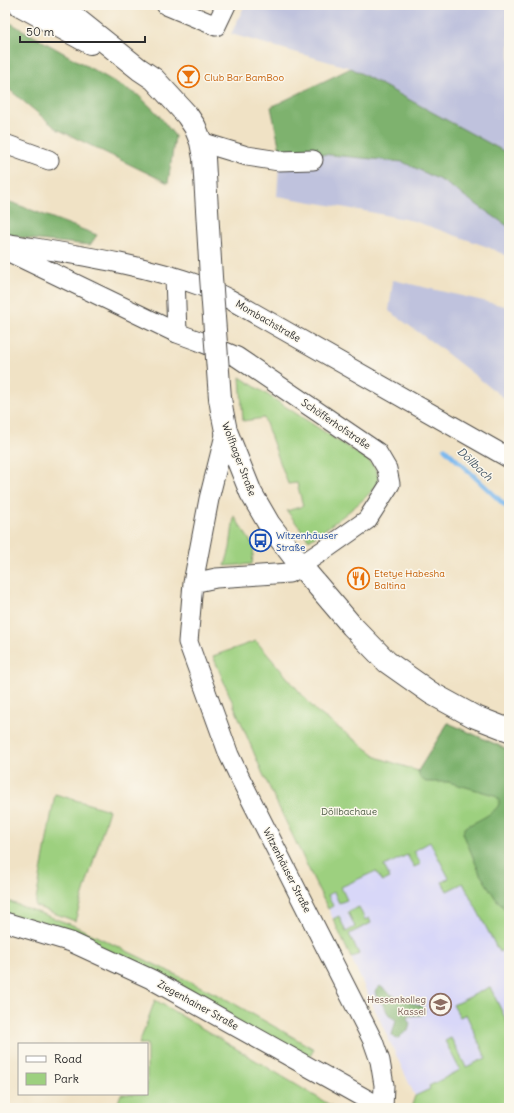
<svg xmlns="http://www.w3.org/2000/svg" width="514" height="1113" viewBox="0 0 514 1113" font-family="Delius,sans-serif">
<rect width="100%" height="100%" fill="#fbf7ec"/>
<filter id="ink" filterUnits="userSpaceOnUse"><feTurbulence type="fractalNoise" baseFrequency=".025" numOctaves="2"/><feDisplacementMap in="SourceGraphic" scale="8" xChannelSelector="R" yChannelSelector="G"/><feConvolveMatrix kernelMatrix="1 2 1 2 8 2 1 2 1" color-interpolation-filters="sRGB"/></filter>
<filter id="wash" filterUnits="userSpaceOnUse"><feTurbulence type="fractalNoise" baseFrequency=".012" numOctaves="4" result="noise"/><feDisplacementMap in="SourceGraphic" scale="16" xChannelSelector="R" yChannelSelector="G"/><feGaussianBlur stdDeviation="0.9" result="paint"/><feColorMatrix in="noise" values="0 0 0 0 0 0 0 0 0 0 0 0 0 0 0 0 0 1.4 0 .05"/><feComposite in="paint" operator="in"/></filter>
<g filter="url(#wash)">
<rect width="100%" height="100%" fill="#f0e2c5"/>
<!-- built -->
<path fill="#d8d7f8" d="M434,839L509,927V1051L415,1096L321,893Z"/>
<!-- industrial -->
<path fill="#bfc2dd" d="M245,5H509V154L351,68L231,34Z
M280,150L403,162L444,182L509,227V257L488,247L414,221L370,212L277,196Z
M393,280L509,307V402L436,345L389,311Z"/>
<!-- green -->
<path fill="#9dd07f" stroke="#647e55" d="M240,377L369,461C375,467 380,474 377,483C372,497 323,531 309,540L287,511L303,506L297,483L288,484L264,418L243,421Z
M234,516L254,547L252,564L225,566L230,548Z
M256,641L316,711L379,758L418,771L448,723L509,750V947L499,952L463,883L447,891L442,882L449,878L430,842L414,851L421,864L414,867L407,855L384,866L390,878L382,882L376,871L341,887L347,900L339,903L334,892L328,895L333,906L328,909L262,772L213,656Z
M55,794L109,810L75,921L35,906Z
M5,900L75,926L224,998L314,1049L309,1058L5,913Z
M359,907L365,920L369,918L371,923L349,934L359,954L351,958L333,919L339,916L346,932L355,927L348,912Z
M490,987L509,1026V1108H411L415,1096L430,1089L429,1086L460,1070L445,1041L451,1038L466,1067L486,1058L466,1014L460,1017L453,1005Z
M155,1000L335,1108H116L121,1094H147V1044H139Z"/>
<!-- forest -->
<path fill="#7eb26e" stroke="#546e4c" d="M5,20L138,95L157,113L175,136L168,183L57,129L5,86Z
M351,68L509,154V227L444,182L403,162L280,150L271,107Z
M5,201L13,203L97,235L90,245L38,240L5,235Z
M448,723L506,749L509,756V914L496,899L480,874L463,833C464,830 463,830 466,827C471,823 514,807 494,795L448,782H426L420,778L418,771Z
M380,986L392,995L404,1000L422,1006L425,1011L422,1015L408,1016L407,1018L410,1024L408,1031C402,1033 402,1037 396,1039L392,1035L396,1020L391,1017L387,1012L385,1007L376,996L375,991Z"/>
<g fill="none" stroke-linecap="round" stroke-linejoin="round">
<!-- stream -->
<path stroke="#7cb9ef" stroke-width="5" d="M445,449L509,509"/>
</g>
</g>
<g filter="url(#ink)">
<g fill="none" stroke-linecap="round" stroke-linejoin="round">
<defs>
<path id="minor" d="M166,5L216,26L226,5
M201,142L247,156L279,161L313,160
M5,144L49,160
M5,243C70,254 140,263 201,286C211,290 221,295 231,300L509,458
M5,250L177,333L199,341L237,357L377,452L387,469L390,484L367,520L330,546L289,573L216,578L193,583
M175,277L177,333
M226,431L209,499L193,583L188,642L229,755L239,776L373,1041L380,1061L384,1085L383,1108
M5,922L71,942L151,979L382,1108"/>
<path id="major" d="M20,5L90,43
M59,5L139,69L154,79L187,115L195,127L201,142L204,158L205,176
M220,398L222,411L226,431L251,493L269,524L301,566L352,626L387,662L431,693L473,716L509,730"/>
</defs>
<!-- minor casing -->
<use href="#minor" stroke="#494642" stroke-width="21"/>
<!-- major casing -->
<use href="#major" stroke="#494642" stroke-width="24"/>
<!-- minor -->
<use href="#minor" stroke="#fff" stroke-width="19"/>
<!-- major -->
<use href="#major" stroke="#fff" stroke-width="22"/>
<defs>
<path id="major-bridge" d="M205,176L211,277L220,398"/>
</defs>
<!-- major-bridge casing -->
<use href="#major-bridge" stroke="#494642" stroke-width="24" stroke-linecap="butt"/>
<!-- major-bridge -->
<use href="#major-bridge" stroke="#fff" stroke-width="22"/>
</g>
</g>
<!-- icons -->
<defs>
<symbol id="bar-ring" viewBox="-11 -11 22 22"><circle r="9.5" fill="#fbf7ec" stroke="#e8710a" stroke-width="1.5"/><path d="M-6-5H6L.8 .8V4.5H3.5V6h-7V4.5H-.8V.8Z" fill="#e8710a"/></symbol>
<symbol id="bus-ring" viewBox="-11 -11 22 22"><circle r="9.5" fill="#fbf7ec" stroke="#1a4fb4" stroke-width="1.5"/><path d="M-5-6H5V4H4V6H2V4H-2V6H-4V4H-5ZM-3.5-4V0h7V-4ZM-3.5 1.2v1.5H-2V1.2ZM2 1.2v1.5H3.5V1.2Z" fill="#1a4fb4"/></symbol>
<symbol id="restaurant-ring" viewBox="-11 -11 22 22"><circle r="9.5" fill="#fbf7ec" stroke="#e8710a" stroke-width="1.5"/><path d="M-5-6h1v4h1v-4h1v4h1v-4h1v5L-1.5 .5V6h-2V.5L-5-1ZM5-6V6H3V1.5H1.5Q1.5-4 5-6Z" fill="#e8710a"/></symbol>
<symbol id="school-ring" viewBox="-11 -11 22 22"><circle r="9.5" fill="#fbf7ec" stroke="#8d6e63" stroke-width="1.5"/><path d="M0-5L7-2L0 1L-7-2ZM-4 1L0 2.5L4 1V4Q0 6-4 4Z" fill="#8d6e63"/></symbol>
</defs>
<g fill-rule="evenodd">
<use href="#bar-ring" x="176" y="64" width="25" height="25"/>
<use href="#bus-ring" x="248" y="528" width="25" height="25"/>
<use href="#restaurant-ring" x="346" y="566" width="25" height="25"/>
<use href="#school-ring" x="428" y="992" width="25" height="25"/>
</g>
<g text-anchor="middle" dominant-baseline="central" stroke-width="3" stroke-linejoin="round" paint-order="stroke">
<!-- food labels -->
<g font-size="10" fill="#c56008" stroke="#fbf7ec" text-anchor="start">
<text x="204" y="77">Club Bar BamBoo</text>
<text x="374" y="573">Etetye Habesha<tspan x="374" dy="12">Baltina</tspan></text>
</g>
<!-- street labels -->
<g font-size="10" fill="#2b2b2b" stroke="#fbf7ec">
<text transform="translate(268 321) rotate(30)">Mombachstraße</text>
<text transform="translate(336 424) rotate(34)">Schöfferhofstraße</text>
<text transform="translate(239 459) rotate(69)">Wolfhager Straße</text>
<text transform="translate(287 870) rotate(63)">Witzenhäuser Straße</text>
<text transform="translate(198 1005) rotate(29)">Ziegenhainer Straße</text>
</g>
<!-- transit labels -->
<g font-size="10" fill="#164399" stroke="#fbf7ec" text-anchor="start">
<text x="276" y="535">Witzenhäuser<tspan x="276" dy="12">Straße</tspan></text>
</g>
<!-- park labels -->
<g font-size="10" fill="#4d5d44" stroke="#fbf7ec">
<text x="349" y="811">Döllbachaue</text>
</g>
<!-- education labels -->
<g font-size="10" fill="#785e54" stroke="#fbf7ec" text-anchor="end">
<text x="426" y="999">Hessenkolleg<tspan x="426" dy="12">Kassel</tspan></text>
</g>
<!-- water labels -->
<g font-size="11" font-style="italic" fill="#435666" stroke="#fbf7ec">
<text transform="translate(475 464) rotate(43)">Döllbach</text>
</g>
</g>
<!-- margin -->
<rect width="514" height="1113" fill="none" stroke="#fbf7ec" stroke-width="20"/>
<!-- legend -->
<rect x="18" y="1043" width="130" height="52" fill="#fbf7ec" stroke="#a8a59f"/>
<rect x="26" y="1056" width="20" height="6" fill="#ffffff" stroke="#a8a59f"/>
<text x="54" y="1063" font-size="12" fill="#2b2b2b">Road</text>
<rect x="26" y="1073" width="20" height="12" fill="#9dd07f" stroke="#a8a59f"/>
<text x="54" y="1083" font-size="12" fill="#2b2b2b">Park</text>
<!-- scale -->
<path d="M20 36v6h125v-6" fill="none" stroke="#2b2b2b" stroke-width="2"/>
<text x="26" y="36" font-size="12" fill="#2b2b2b" stroke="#fbf7ec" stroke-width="3" paint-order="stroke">50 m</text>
</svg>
